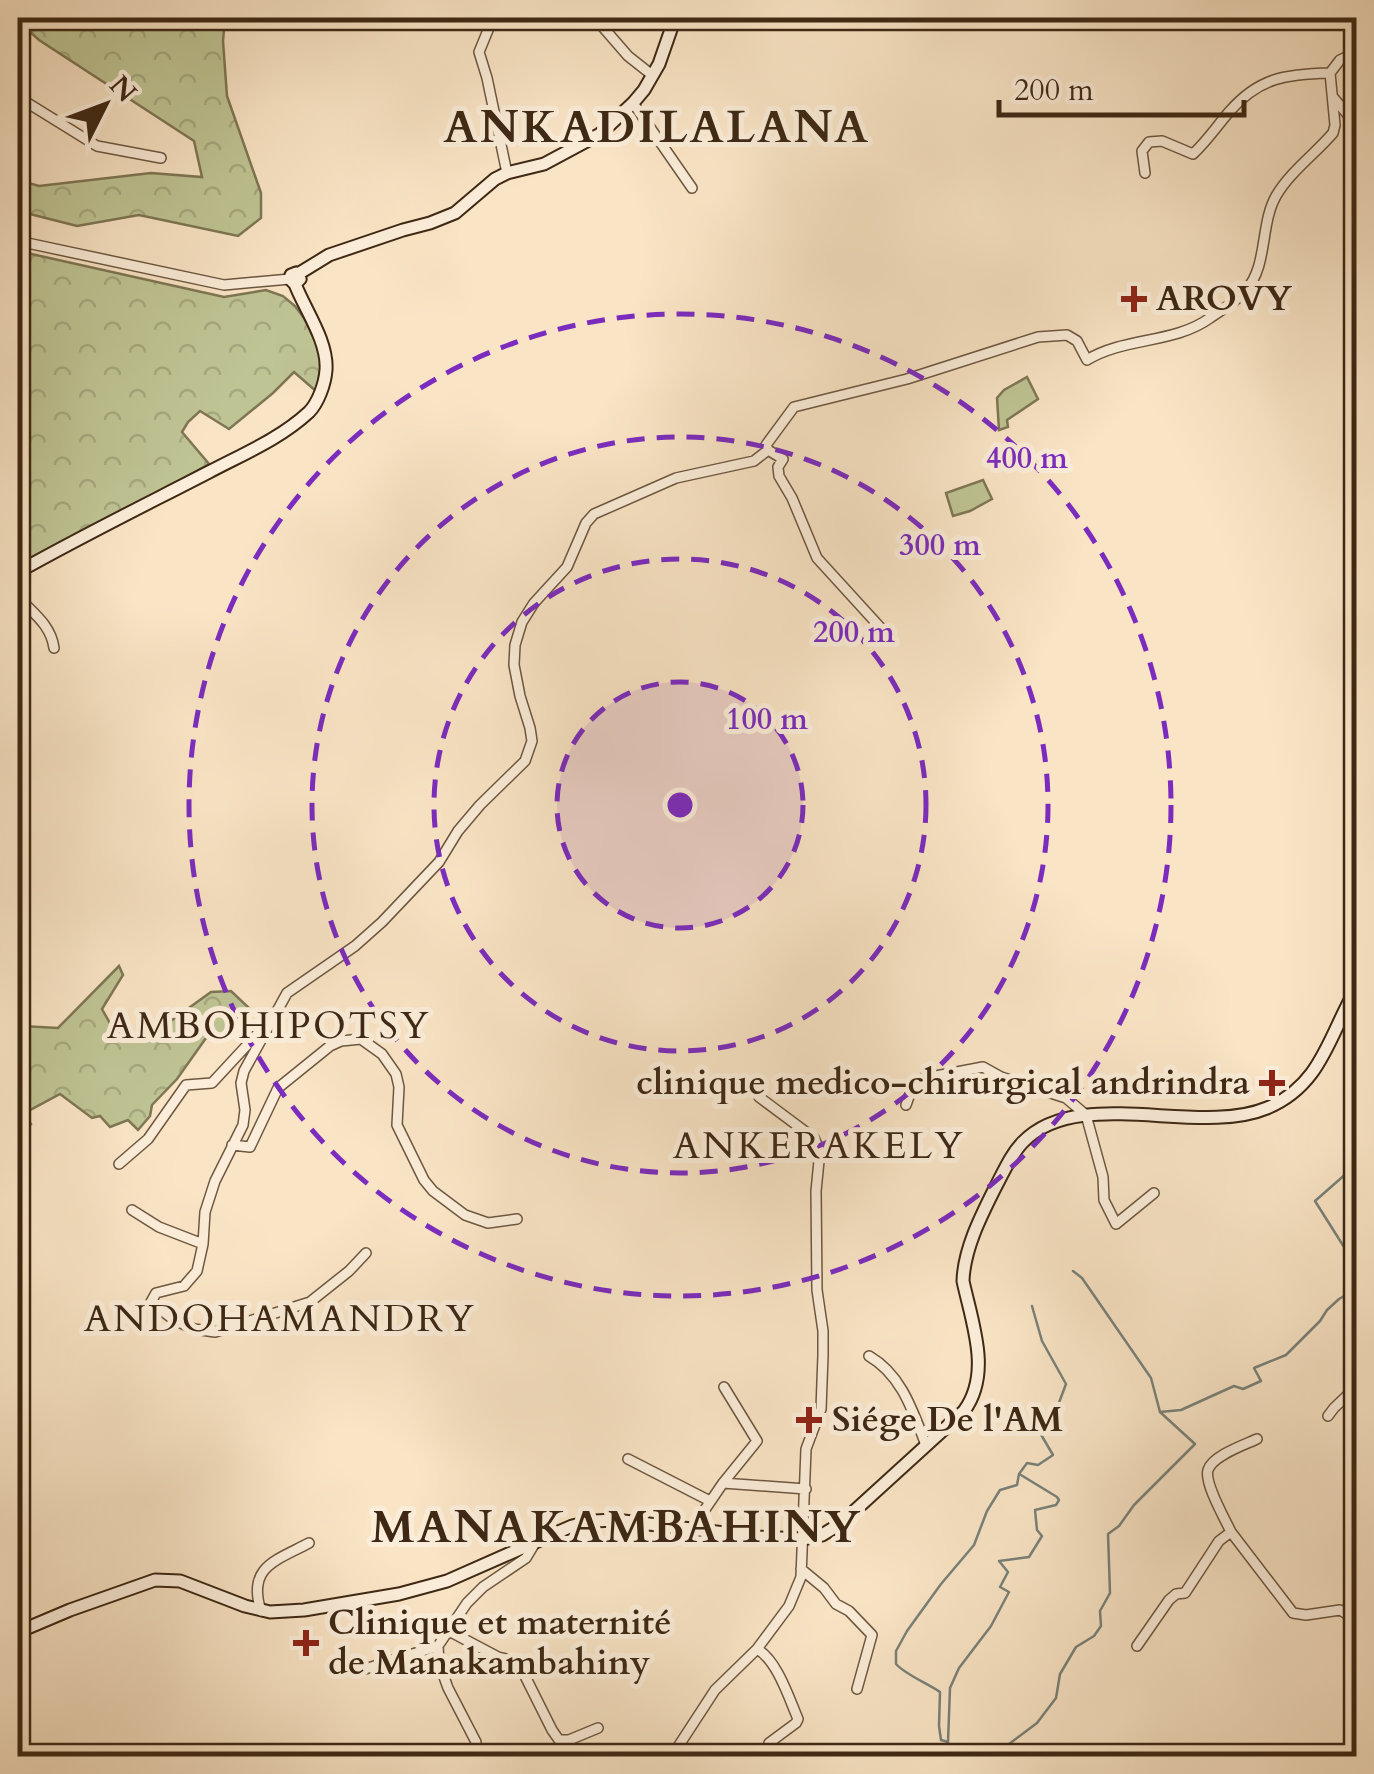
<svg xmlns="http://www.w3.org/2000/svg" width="1374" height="1774" viewBox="0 0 1374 1774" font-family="Cardo,serif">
<defs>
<pattern id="forest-crowns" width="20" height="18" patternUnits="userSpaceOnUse" patternTransform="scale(2.5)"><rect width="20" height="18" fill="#bfc494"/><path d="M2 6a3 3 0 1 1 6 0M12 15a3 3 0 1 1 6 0" fill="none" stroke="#a5a87f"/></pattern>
</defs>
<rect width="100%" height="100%" fill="#f9e4c5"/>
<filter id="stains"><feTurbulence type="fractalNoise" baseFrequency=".002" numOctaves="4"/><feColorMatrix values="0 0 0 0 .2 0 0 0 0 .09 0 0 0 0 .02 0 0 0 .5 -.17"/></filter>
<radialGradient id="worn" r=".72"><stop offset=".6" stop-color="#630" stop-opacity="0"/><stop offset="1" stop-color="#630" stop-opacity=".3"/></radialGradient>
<!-- forest -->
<path fill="url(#forest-crowns)" stroke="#7e7654" stroke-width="2.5" d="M18,18H225L223,41L227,96L261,193V218L238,236L139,215L77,226L18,211V180L39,186L151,173L202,177L194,141L39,40L18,21Z
M18,251L224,297L266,290L283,296L295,306L304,318L319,349L323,373L317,392L294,372L273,393L229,429L200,411L188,422L182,432L209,464L18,572Z
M119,966L123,975L102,1009L112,1027L133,1036L168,1023L211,992L231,991L249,1008L218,1041L206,1038L177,1079L152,1105L150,1116L138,1130L128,1120L110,1127L100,1116L92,1118L60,1094L23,1114L31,1124L18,1136V1034L22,1026L58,1028Z"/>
<!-- garden -->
<path fill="#bfc494" stroke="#7e7654" stroke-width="2.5" d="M1027,377L1038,399L1007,420L1008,427L999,430L997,398L1004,390Z
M983,480L992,499L970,511L953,516L946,493Z"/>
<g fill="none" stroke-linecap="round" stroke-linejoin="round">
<!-- stream -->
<path stroke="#798179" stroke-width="2.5" d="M1356,1165L1315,1201L1356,1266
M1073,1271L1082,1278L1151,1378L1160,1412
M948,1742L950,1688L959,1668L991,1626L1009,1592L1000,1587L1008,1572L999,1561L1029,1557L1042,1536L1037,1530L1035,1510L1056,1505L1059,1500L1057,1497L1021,1475
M948,1756V1742L941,1740L939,1726L940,1692C927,1683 906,1675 896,1664V1651L907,1631L941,1584L974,1545L987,1511L1000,1490L1017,1485L1019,1474L1027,1463L1038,1465L1053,1455L1036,1426L1054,1416L1066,1384L1042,1341L1032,1306
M993,1756L1037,1723L1056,1698L1060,1674L1076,1647L1094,1636L1101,1626L1100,1611L1110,1593L1108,1534L1119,1526L1134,1505L1195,1444L1160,1412L1181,1410L1234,1386L1243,1389L1261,1381L1254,1368L1286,1355L1320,1321L1327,1310L1339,1299L1356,1289"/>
<defs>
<path id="street" d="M493,18L479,52L487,78L507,173
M595,18L628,56L652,75
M1083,18L1090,25
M1348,18L1356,45
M1330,73L1340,60L1356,52
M18,97L97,146L161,158
M1333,97L1347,114L1356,118
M633,103L692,188
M1145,173L1142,151L1149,142L1162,141L1193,154C1207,141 1217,126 1229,112C1259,77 1287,74 1330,73
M18,241L224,285L290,279
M768,450L783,459L778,467L779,476L792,498L817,558L889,637
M18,597C33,613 51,625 54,648
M906,1105L915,1080L983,1067L1001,1077L1066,1098L1086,1115L1103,1177L1104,1200L1116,1224L1154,1193
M232,1145L250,1147L278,1088L330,1046L341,1041L361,1039L382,1054L396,1074L399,1087L397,1125L424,1180L433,1191L465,1215L488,1223L517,1219
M119,1164L148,1139L186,1085L212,1083L262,1029
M132,1210L159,1227L203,1244
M366,1253L349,1271L310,1302L215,1332L194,1329L174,1320L151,1302L156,1293L184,1286L197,1271L203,1244L205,1212L215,1181L243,1125L245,1110L241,1083L244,1071L287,993L355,946L382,922L439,862L458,831L480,805L525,761L532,741L530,728L520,696L514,665L515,645L522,622L534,603L567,567L586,523L594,514L676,478L754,461L768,450L766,445L794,407L907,379L1038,337L1067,335L1077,341L1087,360C1124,337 1174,344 1210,318C1222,310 1237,301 1246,290C1268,266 1260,224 1276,196C1290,172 1315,154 1333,133L1335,125L1330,73
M869,1356C902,1375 913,1412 926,1445
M724,1387L757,1441L723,1483L806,1489
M1328,1416L1334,1408L1356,1387
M628,1459L710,1501
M691,1530L723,1483
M1231,1532C1225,1519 1204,1483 1208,1470C1212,1456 1244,1445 1257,1439
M801,1569L824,1588L836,1604L849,1611L872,1635L857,1689
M261,1611C247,1567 275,1561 309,1543
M447,1630L498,1657L518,1662L552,1730L559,1740H569L598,1728
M1137,1646L1169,1600L1176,1594L1185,1593L1219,1541L1231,1532L1293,1613L1306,1615L1340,1610L1353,1618L1356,1624
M757,1649L789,1606L801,1577L806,1449L821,1409L823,1355V1331L817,1290L816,1191L820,1151L814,1138L759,1097
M1356,1661L1351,1671L1356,1684
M365,1669L438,1646
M467,1756L468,1751L476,1747V1742L448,1688L439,1663L438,1646L467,1603L483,1587L526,1558L535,1543
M672,1756L715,1690L757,1649C777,1660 789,1698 798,1719L796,1723L769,1743"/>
<path id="secondary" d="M298,274L329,255L403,230L430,223L455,213L495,179L507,173L544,164L600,134L633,103L644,90L659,64L675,18
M18,572C80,537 145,505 209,472C243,454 280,439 309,412C318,403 325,384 326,370C328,341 305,310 295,284L290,279L291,275L296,273L300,279L295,284
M18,1632L70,1610L155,1580L180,1581L245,1606L270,1612L304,1610L399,1594L447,1581L572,1526L594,1521L615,1520L759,1537L803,1539L822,1535L840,1524L964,1411C992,1373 972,1323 963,1281C964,1249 981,1216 995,1188C1003,1173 1011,1154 1023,1142C1078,1085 1198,1137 1267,1108C1322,1085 1329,1035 1356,989"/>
</defs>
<!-- street casing -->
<use href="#street" stroke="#6d5740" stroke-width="12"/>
<!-- secondary casing -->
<use href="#secondary" stroke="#3e2814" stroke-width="15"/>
<!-- street -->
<use href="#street" stroke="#fbedd9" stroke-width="9"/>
<!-- secondary -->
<use href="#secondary" stroke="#fbedd9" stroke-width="11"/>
</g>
<!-- distance rings -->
<circle cx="680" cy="805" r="123" fill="#7b2cbf" fill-opacity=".12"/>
<g fill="none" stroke="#7b2cbf" stroke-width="5" stroke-dasharray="18 12">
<circle cx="680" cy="805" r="123"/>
<circle cx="680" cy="805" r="246"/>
<circle cx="680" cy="805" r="368"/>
<circle cx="680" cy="805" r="491"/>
</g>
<!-- markers -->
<g fill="#8f2418" stroke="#fbedd9" stroke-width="4">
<path d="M1129 284h10v10h10v10h-10v10h-10v-10h-10v-10h10z"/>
<path d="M1267 1068h10v10h10v10h-10v10h-10v-10h-10v-10h10z"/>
<path d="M804 1405h10v10h10v10h-10v10h-10v-10h-10v-10h10z"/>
<path d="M301 1628h10v10h10v10h-10v10h-10v-10h-10v-10h10z"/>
</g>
<g text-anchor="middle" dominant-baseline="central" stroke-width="10" stroke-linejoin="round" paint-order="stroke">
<!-- poi labels -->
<g font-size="35" font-weight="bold" fill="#3e2814" stroke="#fbedd9" text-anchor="start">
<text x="1156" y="299">AROVY</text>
<text x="1250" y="1083" text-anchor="end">clinique medico-chirurgical andrindra</text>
<text x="832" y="1420">Siége De l'AM</text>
<text x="328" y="1623">Clinique et maternité<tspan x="328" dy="40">de Manakambahiny</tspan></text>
</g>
<!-- neighbourhood labels -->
<g font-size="38" letter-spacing="2.5" fill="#3e2814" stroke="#fbedd9">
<text x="269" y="1026">AMBOHIPOTSY</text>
<text x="819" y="1146">ANKERAKELY</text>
<text x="280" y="1319">ANDOHAMANDRY</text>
</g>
<!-- district labels -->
<g font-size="45" font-weight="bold" letter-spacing="2.5" fill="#3e2814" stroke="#fbedd9">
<text x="657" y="127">ANKADILALANA</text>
<text x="617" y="1527">MANAKAMBAHINY</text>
</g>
</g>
<circle cx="680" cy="805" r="15" fill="#7b2cbf" stroke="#fbedd9" stroke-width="5"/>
<g font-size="30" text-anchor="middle" font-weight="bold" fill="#7b2cbf" stroke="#fbedd9" stroke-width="10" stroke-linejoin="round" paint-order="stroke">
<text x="1027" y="468">400 m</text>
<text x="940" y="555">300 m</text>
<text x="854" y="642">200 m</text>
<text x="767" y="729">100 m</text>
</g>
<!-- margin -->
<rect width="1374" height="1774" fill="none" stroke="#f9e4c5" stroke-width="60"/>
<rect x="20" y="20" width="1334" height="1734" fill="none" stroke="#3e2814" stroke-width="5"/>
<rect x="30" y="30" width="1314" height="1714" fill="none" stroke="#3e2814" stroke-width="2.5"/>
<!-- north arrow -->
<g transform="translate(105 105) rotate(48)" stroke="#fbedd9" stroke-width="8" paint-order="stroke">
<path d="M0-8L18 38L0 25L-18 38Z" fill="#3e2814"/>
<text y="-15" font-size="28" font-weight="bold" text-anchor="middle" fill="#3e2814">N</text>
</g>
<!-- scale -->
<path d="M999 100v15h245v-15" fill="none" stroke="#3e2814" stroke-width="5"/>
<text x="1014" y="100" font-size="30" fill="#3e2814" stroke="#fbedd9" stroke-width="8" paint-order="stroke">200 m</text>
<rect width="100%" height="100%" filter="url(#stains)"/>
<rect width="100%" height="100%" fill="url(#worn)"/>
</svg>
